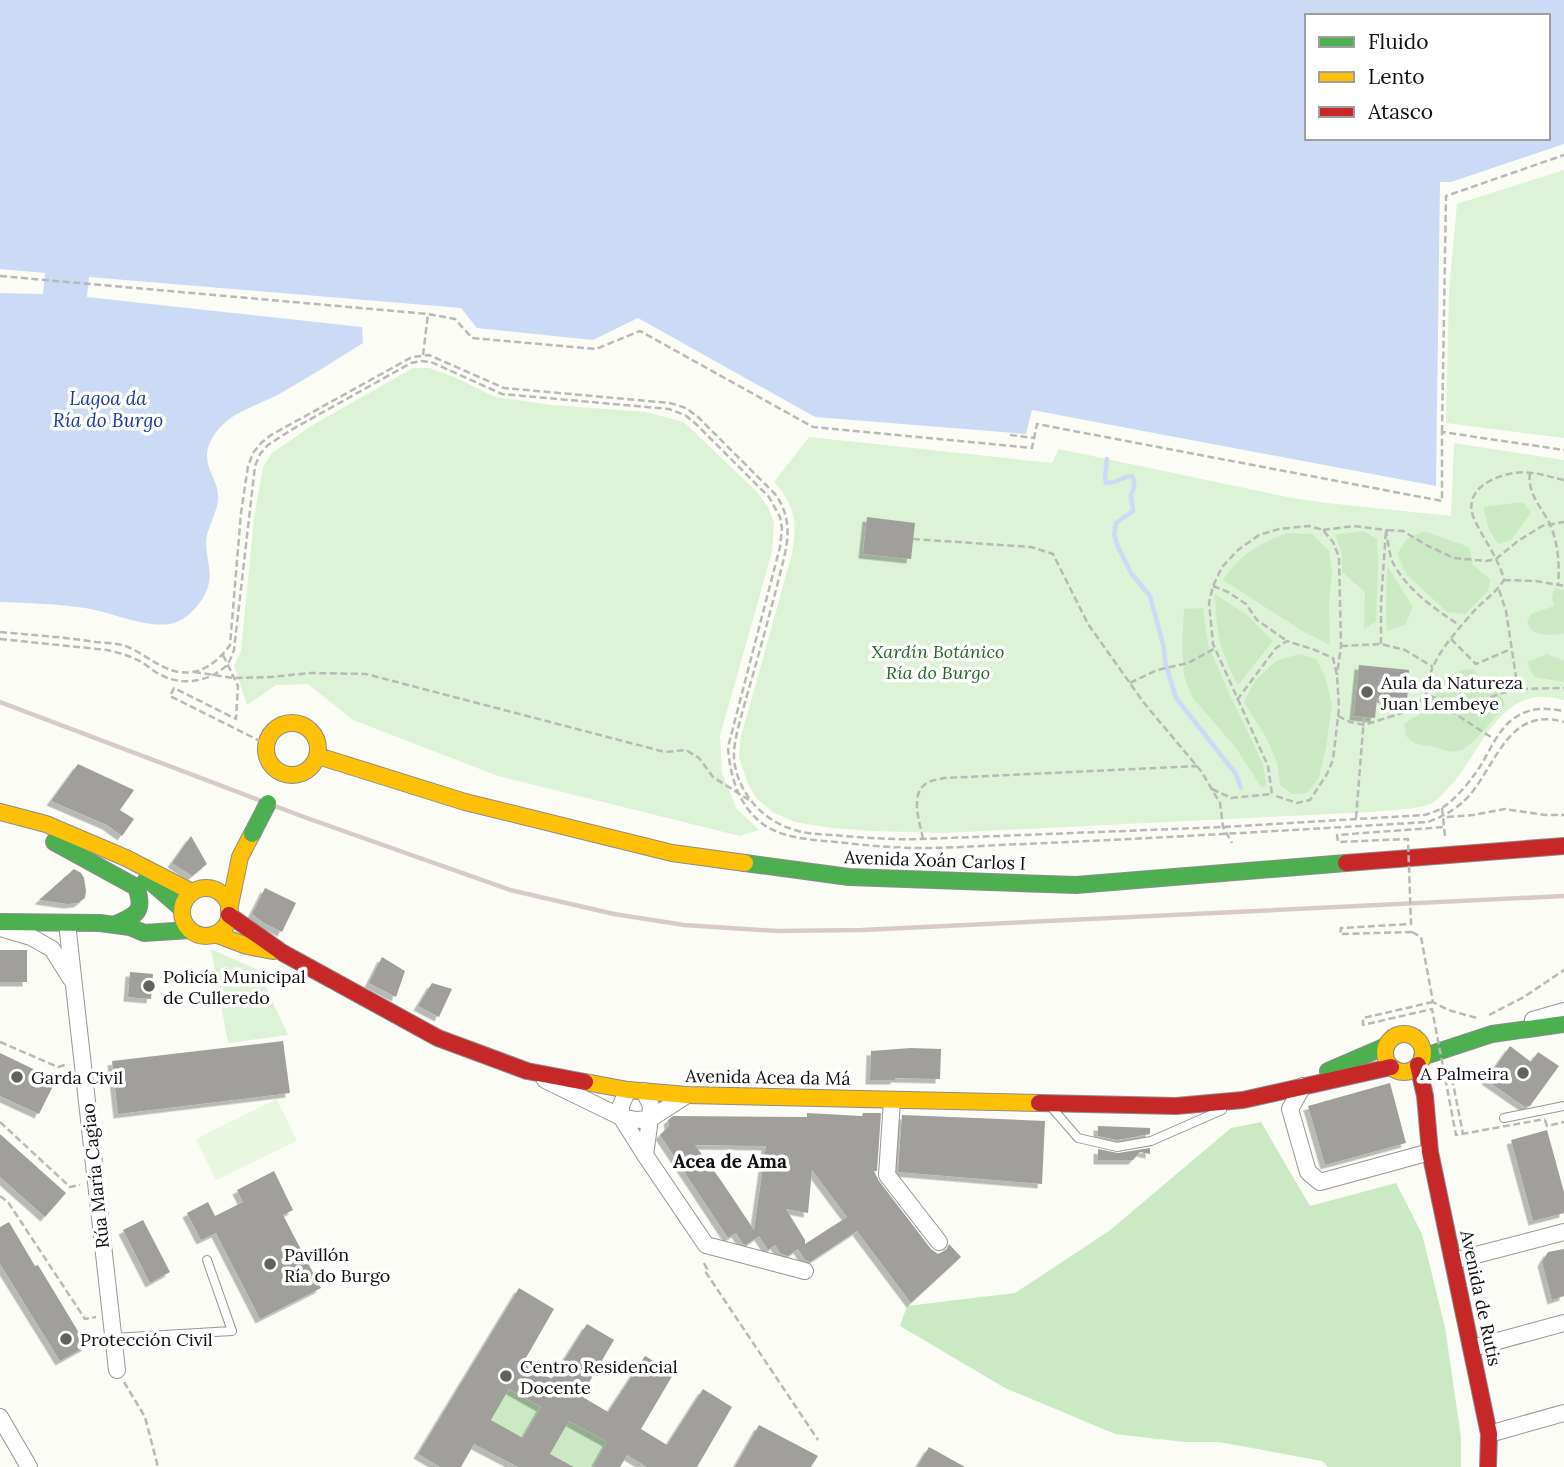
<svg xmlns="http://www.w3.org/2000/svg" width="1564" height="1467" viewBox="0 0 1564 1467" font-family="Lora,serif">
<defs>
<filter id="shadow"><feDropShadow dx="-4.5" dy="4.5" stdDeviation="0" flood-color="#0004"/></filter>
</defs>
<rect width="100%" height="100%" fill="#fbfcf6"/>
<!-- green -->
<path fill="#ddf2d6" d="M1564,170V438L1446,423L1449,290L1457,204Z
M413,368H429L454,377L495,397L552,405L646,412L684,422L757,492L768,507L774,523L772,552L720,736L722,773L736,808L759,830L740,836L498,776L353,720L308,684L276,685L247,705L234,666L241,651L254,518L263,467L272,453L311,426Z
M809,437L1052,463L1059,449L1292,498L1327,503L1451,516L1454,443L1564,460V700C1555,698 1546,696 1537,697C1494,702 1477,758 1450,786C1444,792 1438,801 1430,804C1416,810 1387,810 1371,812L944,833L873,831L831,828L795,822L774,813L757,799L748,784L743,770L739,756L741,736C755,687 769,638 782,589C788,567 797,543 794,520C792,505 784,493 774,482Z
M211,949L258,970L288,1035L228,1043Z"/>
<!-- forest -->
<path fill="#cbeac4" d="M1523,502L1531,513L1511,540L1498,544L1489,530L1483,507Z
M1363,531L1377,539L1378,566L1376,621L1364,629L1365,592L1342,572V553L1335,535Z
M1424,531L1469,547L1473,565L1490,579L1488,591L1465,614L1447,612L1407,575L1397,554L1408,538Z
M1287,533L1312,534L1329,551L1332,571L1329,605L1330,645L1304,632L1223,580C1241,553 1258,545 1287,533Z
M1387,566L1413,607L1405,625L1387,631L1386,612Z
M1555,588L1564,590V634L1544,635L1532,631L1527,622L1531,614L1554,606L1552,597Z
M1215,594L1247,615L1273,641L1238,685C1220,651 1216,633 1215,594Z
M1203,608L1208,645L1229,693L1263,764L1266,786L1262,788L1236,748L1192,697L1184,676L1182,647L1184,609Z
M1299,654L1316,659L1325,676L1332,705L1326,748L1319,777L1307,793L1292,794L1280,785L1277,763L1267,739L1244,702L1255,681L1276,661Z
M1547,654L1564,661V682L1534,677L1527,662Z
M1474,669L1483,688C1494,690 1503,691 1505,705C1496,716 1471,749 1458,751C1448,753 1440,748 1430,746C1416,744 1417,746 1406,736L1404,724L1432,706L1436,695L1434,688L1439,679L1462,670Z
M1261,1122L1310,1206L1396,1183L1422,1234L1445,1327L1461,1437V1467H1328L1322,1461L1219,1442H1185L1115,1434L1005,1388L900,1326L907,1306L1015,1293L1109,1231L1231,1128Z
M509,1389L541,1407L523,1438L491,1420Z
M569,1421L607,1442L593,1467H574L550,1454Z"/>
<!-- pitch -->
<path fill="#e9f6e0" d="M277,1099L297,1141L216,1180L196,1139Z"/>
<!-- water -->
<path fill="#ccdaf6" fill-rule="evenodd" d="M0,0H1564V144L1451,182H1440L1436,486L1032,410L1026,434L815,417L638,318L593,340L477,328L461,308L89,277L87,297L362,327L363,343C336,360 309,377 281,393C258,406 230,411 214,435C195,465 221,477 218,501C216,515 207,528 206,542C206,561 215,575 205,594C199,606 187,619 174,623C148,630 112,612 85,608C57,604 29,603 0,602V293L43,294L45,273L0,269ZM1307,16H1548V138H1307Z"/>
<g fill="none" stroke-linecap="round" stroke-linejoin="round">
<!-- stream -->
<path stroke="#ccdaf6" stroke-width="4.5" d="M1107,459L1105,477L1106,483C1116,484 1123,476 1132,476L1134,480V487L1131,495L1133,511L1116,523L1114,534L1118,547L1131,573L1150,596L1164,648L1165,662L1176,698L1236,774L1241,788"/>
</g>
<!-- building -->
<path fill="#a09f9b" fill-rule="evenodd" filter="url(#shadow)" d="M867,517L915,523L911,559L863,554Z
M1359,665L1409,670L1407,701L1377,698L1375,718L1354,716Z
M78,764L134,790L120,810L134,819L122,836L107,825L51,801Z
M191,836L207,864L192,876L172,863Z
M74,869L81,873L84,878L86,891L85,898L78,903L68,904L39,900Z
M265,888L296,903L282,932L264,923L252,914Z
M0,950H27V982H0Z
M382,957L405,971L396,997L369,983Z
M130,972L153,974L151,999L128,997Z
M432,983L452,989L439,1017L418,1006Z
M283,1041L290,1093L118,1114L112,1061Z
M1510,1046L1531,1062L1538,1052L1559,1066L1530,1106L1525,1107L1486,1080Z
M911,1048L941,1049L940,1079L895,1078V1080H870L871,1051Z
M0,1053L56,1080L39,1114L0,1096Z
M1390,1083L1406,1143L1325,1165L1308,1106Z
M807,1113L862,1116L863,1113H881L877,1171H874L879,1181L931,1249L938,1254L946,1250L949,1244L961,1257L911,1303L857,1231L810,1262L805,1260L798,1249L788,1256L781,1254L775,1245L768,1250L759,1236L746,1245L743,1244L736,1233L728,1238L660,1135L669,1126L668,1120L673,1116L807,1117ZM695,1145L766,1146L754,1230L722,1182ZM812,1170L847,1217L805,1244V1240L786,1209L808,1213Z
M902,1115L1045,1121L1042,1184L898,1172Z
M1098,1126L1150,1128V1134L1117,1140L1098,1136Z
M1547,1130L1564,1192V1213L1533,1221L1511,1140Z
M0,1134L66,1193L45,1217L0,1177Z
M1150,1148V1154L1140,1152L1133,1160H1098V1149L1118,1153Z
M274,1171L293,1210L283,1215L321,1288L260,1319L216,1233L201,1240L187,1213L208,1202L215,1216L243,1202L237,1190Z
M143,1220L170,1272L150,1283L123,1230Z
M9,1222L35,1266L38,1265L87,1346L60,1361L0,1264V1227Z
M1564,1249V1296L1552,1300L1542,1262L1548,1252Z
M519,1288L554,1309L523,1363L552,1379L587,1324L614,1340L581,1396L608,1412L645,1356L674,1373L641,1429L667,1445L703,1389L732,1407L697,1467H647L627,1455L620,1467H593L607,1442L569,1421L550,1454L574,1467H518L474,1444L461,1467H440L418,1454ZM509,1389L541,1407L523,1438L491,1420Z
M759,1425L818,1456L811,1467H735Z
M929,1447L965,1467H917Z"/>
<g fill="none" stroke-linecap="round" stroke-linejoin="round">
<defs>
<path id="lane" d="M1053,1109L1078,1138L1117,1147L1151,1141L1222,1110
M1504,1118L1564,1106
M113,1338L232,1331L207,1260"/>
<path id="street" d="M67,923L117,1370
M0,928L31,937L52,949L71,979
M1533,1020L1564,1011
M545,1080L621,1117L645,1155L706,1245L805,1271
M1303,1086L1290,1109L1308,1172L1320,1182L1430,1152
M628,1090L621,1105V1117L636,1120L650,1119L651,1106L644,1091
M892,1100L887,1175L939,1242
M645,1155L650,1119L687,1095
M1453,1261L1564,1232
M1472,1348L1564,1323
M0,1417L29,1467
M1489,1434L1564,1413"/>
<path id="fast" d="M54,842L136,887C145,911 137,915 116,924
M745,863L849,877L1076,885L1346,863
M146,880L152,883L182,909
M0,922L100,923L130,927L144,933L190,930
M1422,1057L1492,1034L1564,1024
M1328,1071L1386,1046"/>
<path id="slow" d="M266 749a26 26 0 1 1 52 0a26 26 0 1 1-52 0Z
M318,756L465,802L672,853L745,863
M0,812L46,824L126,858L192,892
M182 912a24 24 0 1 1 48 0a24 24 0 1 1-48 0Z
M229,910L240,857L252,834
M215,934L247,946L273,951
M1385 1053a19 19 0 1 1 38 0a19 19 0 1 1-38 0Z
M585,1082L628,1090L687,1095L1039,1103"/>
<path id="jam" d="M1346,863L1564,846
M229,915L283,953L438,1038L527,1071L585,1082
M1418,1065L1425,1096L1430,1152L1489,1434L1488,1467
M1039,1103L1176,1106L1243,1100L1391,1067"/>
</defs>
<!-- lane casing -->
<use href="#lane" stroke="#969694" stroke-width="10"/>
<!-- street casing -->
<use href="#street" stroke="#969694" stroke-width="18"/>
<!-- fast casing -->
<use href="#fast" stroke="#8c8d8a" stroke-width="18"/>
<!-- slow casing -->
<use href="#slow" stroke="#8c8d8a" stroke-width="18"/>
<!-- jam casing -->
<use href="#jam" stroke="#8c8d8a" stroke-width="18"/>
<!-- path -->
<path stroke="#b9b9b8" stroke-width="2.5" stroke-dasharray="7 3.5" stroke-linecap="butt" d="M0,276L428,314L455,319L472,338L596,349L640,331L813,427L1032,448L1037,424L1442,501V432L1564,450
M423,355L428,314
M1442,432L1446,196L1564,155
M1010,435L1034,438
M1530,473C1527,493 1541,507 1550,524C1558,543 1560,565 1558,585
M1564,480C1553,478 1543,474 1532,473C1508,469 1462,484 1473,516C1482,538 1498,556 1504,580C1496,593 1484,600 1474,611C1460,627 1440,649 1432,669C1429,677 1428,686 1426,695L1461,704L1486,699L1502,693L1522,689L1564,688
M1323,530L1354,526L1386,530C1388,541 1389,554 1393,563C1408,591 1434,608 1459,625
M913,539L1031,547L1053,554L1088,624L1144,703L1201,771L1220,803L1223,827L1232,843
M1504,580L1536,581L1564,586
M1213,586L1228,592L1246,604L1257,620L1287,641
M1499,590L1506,611L1518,690
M0,632C32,635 64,637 96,642C107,643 119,643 128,647C149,656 167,676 192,672C207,670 221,658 230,645L241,513L248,466L253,453L261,443L271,435L412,357L429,355L504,388L670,403L686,408L698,417L775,494C797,524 785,552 777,586C767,624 757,661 746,699C742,714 733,742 734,757C736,791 762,821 795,830C809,835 827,834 843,836C870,838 896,840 923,839L1223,827L1425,815C1430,813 1435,812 1440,809C1454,802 1473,778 1481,765C1493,745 1502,720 1526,712C1538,707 1552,709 1564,711
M0,639L107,650C119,653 132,656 143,663C149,667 154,672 161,675C181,686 210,682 227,665C230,661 232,655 234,650L255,466L260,454L268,445L291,430L411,363L421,361L431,362L502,394L669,409L685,415L696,424L769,497L780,517L782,528L780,547L728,747C730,778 740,811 769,828C790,839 813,840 836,842C864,845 892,848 920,848C956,848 991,845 1026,844C1160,838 1294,830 1428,822C1444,816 1457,809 1469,796C1497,763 1509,706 1564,722
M1451,639L1476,664L1511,649
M1381,644V603L1386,530L1403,531L1428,546L1454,558L1487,561L1496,559L1518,541L1542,526L1564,522
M1341,646L1381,644L1405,650L1433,667
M223,655L238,686L236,719L174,688L170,696L266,744
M194,672L234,678L271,677L311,673L366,674L665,752L686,750L699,758L713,777L749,800
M1130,683L1157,670L1188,663L1214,649
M1237,700L1276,648L1287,641L1315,650L1333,658L1337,675L1339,708L1333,760L1327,774L1310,800L1297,803L1273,795
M1338,716L1350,722L1364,725L1402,713L1418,703L1426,695L1494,739
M1212,789L1231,798L1272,794L1268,766L1213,644L1209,603L1213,586L1222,567L1238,550L1259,535L1279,529L1309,526L1323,530L1333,542L1339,557L1341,646L1337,675
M1442,808L1445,836
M1447,817L1473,815L1505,809L1545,815H1564
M1356,818L1364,717
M923,839C920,823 909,793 927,783C931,780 938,780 944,778L1197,766
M1412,932L1421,937L1433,1002L1448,1010L1477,1018
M1489,1015L1524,997L1564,970
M0,1042L58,1067L68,1064
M1450,1068L1463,1134
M1545,1120L1547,1126L1564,1122
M0,1122L70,1187L80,1185
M0,1196L8,1202L85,1319L96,1317
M704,1263L707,1269L705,1271L818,1440
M124,1382L145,1417L158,1467"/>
<!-- lane -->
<use href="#lane" stroke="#fefffe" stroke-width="8"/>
<!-- street -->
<use href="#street" stroke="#fefffe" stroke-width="16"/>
<!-- fast -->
<use href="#fast" stroke="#4caf50" stroke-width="16"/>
<!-- slow -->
<use href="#slow" stroke="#ffc107" stroke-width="16"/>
<!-- jam -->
<use href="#jam" stroke="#c62828" stroke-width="16"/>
<!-- rail -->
<path stroke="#d8cbc6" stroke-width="4.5" d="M0,702L304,817L510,890L614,914L684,925L777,931L862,930L1564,896"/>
<defs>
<path id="fast-bridge" d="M252,834L268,803"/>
</defs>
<!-- fast-bridge casing -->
<use href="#fast-bridge" stroke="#8c8d8a" stroke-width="18" stroke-linecap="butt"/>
<!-- path-bridge -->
<path stroke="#b9b9b8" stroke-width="2.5" stroke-dasharray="7 3.5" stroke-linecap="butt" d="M1412,932L1340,934L1341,928L1411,924L1408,839L1338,842L1337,835L1444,827
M1433,1002L1363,1018V1025L1432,1009L1456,1135L1545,1119"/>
<!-- fast-bridge -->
<use href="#fast-bridge" stroke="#4caf50" stroke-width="16"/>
</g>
<!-- markers -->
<g fill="#626360" stroke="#fff" stroke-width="2.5">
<circle cx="1367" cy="692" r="7"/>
<circle cx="149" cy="986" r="7"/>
<circle cx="1523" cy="1073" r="7"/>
<circle cx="17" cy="1077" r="7"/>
<circle cx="270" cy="1264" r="7"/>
<circle cx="66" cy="1339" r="7"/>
<circle cx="506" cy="1376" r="7"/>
</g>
<g text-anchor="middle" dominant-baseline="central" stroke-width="7" stroke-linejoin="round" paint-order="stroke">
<!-- park labels -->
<g font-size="18" font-style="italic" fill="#1f6927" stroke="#fff">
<text x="938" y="651">Xardín Botánico<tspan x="938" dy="21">Ría do Burgo</tspan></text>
</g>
<!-- poi labels -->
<g font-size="18" fill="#101010" stroke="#fff" text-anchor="start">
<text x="1381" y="682">Aula da Natureza<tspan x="1381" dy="21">Juan Lembeye</tspan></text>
<text x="163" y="976">Policía Municipal<tspan x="163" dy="21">de Culleredo</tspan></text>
<text x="1509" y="1073" text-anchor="end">A Palmeira</text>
<text x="31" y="1077">Garda Civil</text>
<text x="284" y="1254">Pavillón<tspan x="284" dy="21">Ría do Burgo</tspan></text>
<text x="80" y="1339">Protección Civil</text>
<text x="520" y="1366">Centro Residencial<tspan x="520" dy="21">Docente</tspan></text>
</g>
<!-- street labels -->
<g font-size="18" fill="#101010" stroke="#fff">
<text transform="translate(935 860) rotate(2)">Avenida Xoán Carlos I</text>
<text transform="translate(768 1077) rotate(1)">Avenida Acea da Má</text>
<text transform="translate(95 1176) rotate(-96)">Rúa María Cagiao</text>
<text transform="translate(1481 1298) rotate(78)">Avenida de Rutis</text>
</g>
<!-- water labels -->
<g font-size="19" font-style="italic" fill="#183aa3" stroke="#fff">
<text x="108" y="398">Lagoa da<tspan x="108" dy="22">Ría do Burgo</tspan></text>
</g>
<!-- neighbourhood labels -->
<g font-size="19" font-weight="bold" fill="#101010" stroke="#fff">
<text x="730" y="1161">Acea de Ama</text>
</g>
</g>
<!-- legend -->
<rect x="1305" y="14" width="245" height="126" fill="#ffffff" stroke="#9f9f9f" stroke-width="2"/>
<rect x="1319" y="37" width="35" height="10" fill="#4caf50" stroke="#9f9f9f" stroke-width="2"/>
<text x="1368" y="49" font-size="21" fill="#101010">Fluido</text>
<rect x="1319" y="72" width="35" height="10" fill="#ffc107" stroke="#9f9f9f" stroke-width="2"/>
<text x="1368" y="84" font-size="21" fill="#101010">Lento</text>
<rect x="1319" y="107" width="35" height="10" fill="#c62828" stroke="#9f9f9f" stroke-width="2"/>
<text x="1368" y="119" font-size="21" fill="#101010">Atasco</text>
</svg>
